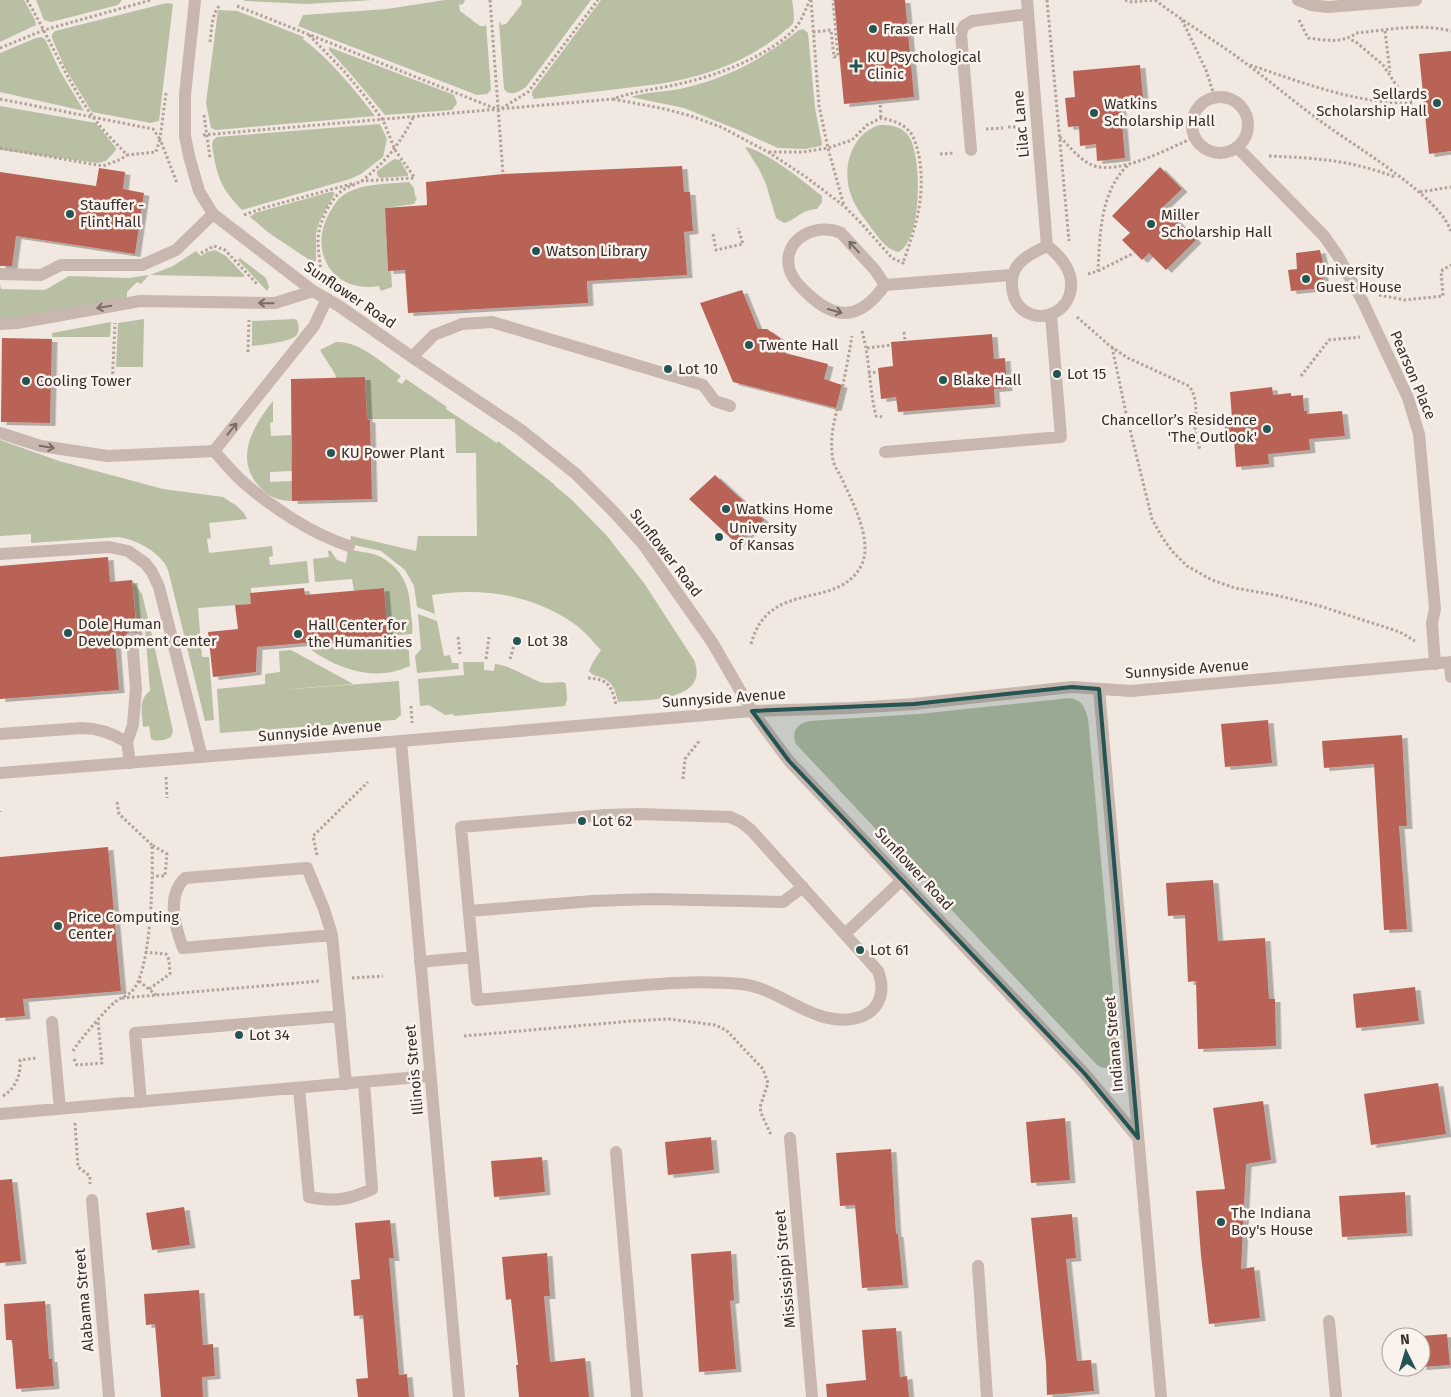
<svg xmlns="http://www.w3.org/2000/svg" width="1451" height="1397" viewBox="0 0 1451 1397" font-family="'Fira Sans',sans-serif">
<defs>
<filter id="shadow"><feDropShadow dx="5.5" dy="3" stdDeviation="0" flood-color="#0004"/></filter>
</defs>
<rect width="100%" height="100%" fill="#f1e8e1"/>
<!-- green -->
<path fill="#b8bfa2" d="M0,0H24L35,20L36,25L0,42Z
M36,0H122L118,5L51,22L44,20Z
M243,0H373L307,4L246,1Z
M445,0H465L463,4L459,5L460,11L480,26H485L486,24L491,90L487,94L477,95L298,26L303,15L387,9Z
M521,0H591L526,87C519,92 510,97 504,89L499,22H500L501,25L506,24L522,4Z
M601,0H792C793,6 795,17 793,23C791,27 785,30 782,33C747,62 703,77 659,84L534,99L532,95V92Z
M167,3L173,4L159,121L151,123L92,112L65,68L52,38V34L55,31Z
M218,10L237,11L304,37L303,39C331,60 353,88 375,116L216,130L211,128L206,103Z
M803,29L808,33L815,108L822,144L821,146L805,149L778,148L736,129L684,108L631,97C646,92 664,92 680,89C728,78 761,60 799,30Z
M41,37L45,39L60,71L84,111L0,92V53L36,38Z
M329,47L454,95L457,103L452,110L385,115L349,72L329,50Z
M0,106L96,123L116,148V150L106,161L98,163L0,150Z
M380,124L387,139L383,157L361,174L350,179L242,210C220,187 217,177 212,145L213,140L217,137Z
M880,125C891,125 901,126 908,135C923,154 922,243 898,252C886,249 879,238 872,229C864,218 854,206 850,192C842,166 852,133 880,125Z
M745,147C765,150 805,182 822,196V202L817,209C799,210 797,220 784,223L776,218L766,184L759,169Z
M394,159L400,160L408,174V176L380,178L377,175V171Z
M409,182L414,188L415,196L417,198L414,204L385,208L388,271H391L392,287L381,291L379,286C333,294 307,251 330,212C334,205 338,198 345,194C363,183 388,184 409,182Z
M330,192H333L335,193L320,220L316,233V260L314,263L269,233L250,217L255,213Z
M215,250L226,256L245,276L242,277L150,275L173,266L196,251L201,256L207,252Z
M240,258L266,278L269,287L267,291L238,260Z
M149,275L141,284L137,282L127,292V300L0,323V284L1,289L45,290L69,276L129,278Z
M144,319L143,367H116L118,323Z
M294,319L297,320C299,325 300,331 296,336C289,342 261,345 252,346V321Z
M111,322L110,337H52V333Z
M336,342C360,341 382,363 401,376L397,381L402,384L406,379L447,407L446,409L497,443L498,441L554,484V485L572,500L607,536L644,583L694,660C711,703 642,700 618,702C616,691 612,680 600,677C595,675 593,676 589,671L593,662L601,650C592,641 584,630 573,623C532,594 480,587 432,595L435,614L417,607L414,586L405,570L381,551L350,544L351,536L416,551L418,536H477L476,453H456L455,419H367L365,378H336L335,374L320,350Z
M273,401V422L270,423L271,436L291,435L292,471L270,472V482L292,481V501C277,501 268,496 258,485C234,457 254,425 273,401Z
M0,440L59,461L163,489L223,497L237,506L244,513L247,519L209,523L211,538L207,539L209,553L272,546L273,556L269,557L270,565L307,561L309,583L251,588V604L198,608L202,657H209L214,720L205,721L172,586C170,579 169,570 165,564C156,550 134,539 118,537L31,543V534L0,536Z
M348,549C358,552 370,552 379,556C404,569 410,588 411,615C412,621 413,628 412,634L388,636L384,588L354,591L352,579L315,582L313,559L329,557L328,551L330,550L337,560L346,563Z
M132,580L142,594L149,623L145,624L142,621H136Z
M418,614L437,621L444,656L450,655L452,663H458L459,669L417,673L415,656L421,649Z
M150,626L173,731L171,737C166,740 157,742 151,739L149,726L143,727C142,714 138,699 150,691L145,628Z
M408,641L410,666C376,682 339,670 310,649Z
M291,650L353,684L266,691L399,681L401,715L395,720L220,733L217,689L265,684V674L280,672L279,651Z
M463,662H484V670L494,671L495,664C512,666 525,676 540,682C545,684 556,682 563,682L566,684L567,699L565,706L454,716L453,714L445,715L429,705L420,706L418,679L464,675Z
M1070,698C1083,701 1084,706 1088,718L1119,1057C1114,1067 1107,1071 1097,1065L796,744C791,731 797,724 809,721L919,714Z"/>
<!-- building -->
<path fill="#b96457" filter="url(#shadow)" d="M834,0H905L914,97L844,104Z
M1451,51V151L1429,154L1419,54Z
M1140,65L1143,98L1120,100L1125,158L1097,161L1096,144L1080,146L1079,126L1068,127L1065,98L1075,97L1073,71Z
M682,166L684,192H690L693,231L684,232L687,275L587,281L588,303L408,313L405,270L388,271L385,208L427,205L426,182L503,174Z
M1160,167L1182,189L1163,207L1196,240L1166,270L1149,253L1142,260L1122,240L1130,233L1112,216Z
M99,168L125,172L123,189L144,193L135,254L16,236L12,266H0V172L96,186Z
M1320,250L1324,267H1322L1324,288L1291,291L1288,270L1297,269L1296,253Z
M742,290L758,329H767L780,338L781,352L828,364L824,379L842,385L836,408L733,382L700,303Z
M992,334L994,359L1005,358L1007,388L994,389L995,404L898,412L896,397L881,399L878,368L893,366L891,342Z
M2,338L52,339L50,423L1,422Z
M365,377L367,419L370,420L372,499L292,501L291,379Z
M1272,387L1273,395L1291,393V396L1303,395L1304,411H1307V414L1342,411L1345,436L1309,439L1310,450L1268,454L1269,464L1236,467L1234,440L1226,441L1224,419L1232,418L1230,392Z
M715,475L764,520L737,544L689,499Z
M108,557L110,582L132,580L137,633L131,631L127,633L124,639L115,640L119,690L0,699V566Z
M304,588L305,595L384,588L388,636L257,647L256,672L213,677L208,632L238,629L235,605L251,604L250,593Z
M1268,720L1272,763L1225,767L1221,724Z
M1402,735L1407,826H1399L1407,929L1384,930L1374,764L1324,768L1322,741Z
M108,847L121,991L23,999L25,1016L0,1018V857Z
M1213,880L1218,941L1265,938L1269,999H1275L1276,1046L1198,1049L1196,981L1188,982L1185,915L1168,916L1166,883Z
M1415,987L1419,1021L1356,1028L1353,994Z
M1438,1083L1446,1134L1371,1145L1364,1094Z
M1263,1101L1271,1160L1246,1164L1241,1269L1254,1267L1260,1318L1209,1324L1201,1256L1196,1191L1225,1189L1213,1108Z
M1065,1118L1070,1180L1031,1183L1026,1122Z
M711,1137L714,1170L668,1175L665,1142Z
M891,1149L896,1234H898L903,1285L862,1288L855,1205L840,1206L836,1153Z
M542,1157L545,1192L494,1197L491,1161Z
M12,1179L21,1261L0,1263V1180Z
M1405,1192L1407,1233L1342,1237L1339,1196Z
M184,1207L190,1245L152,1250L146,1213Z
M1072,1214L1076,1258L1066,1259L1077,1361L1091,1360L1094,1391L1047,1395L1046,1363L1031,1218Z
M390,1220L394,1258H389L399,1375L407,1374L409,1397H358L356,1379L368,1378L363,1315L354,1316L351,1280L360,1279L355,1223Z
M731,1251L734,1300L730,1301L736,1369L699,1372L691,1254Z
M547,1253L550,1296H544L550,1362L585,1358L589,1397H519L516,1365H518L511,1299L506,1300L502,1257Z
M199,1290L203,1345L213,1344L215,1376L202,1377L203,1397H161L155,1324L146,1325L144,1294Z
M45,1301L49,1359H52L54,1386L16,1389L12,1340H6L4,1304Z
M896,1328L900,1377L907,1376L909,1397H827L826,1384L866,1380L862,1330Z
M1447,1334L1450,1365L1393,1369V1367H1421V1337H1407Z"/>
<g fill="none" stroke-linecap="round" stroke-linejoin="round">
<!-- path -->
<path stroke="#b4a198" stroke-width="3" stroke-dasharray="2.5 2.5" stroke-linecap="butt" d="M27,0C50,39 67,81 93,117C103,131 116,143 127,155L156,152L160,139
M490,0L503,174
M811,0L819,106L828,148L844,206
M1047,0L1069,241
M1125,0L1132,2L1154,0
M1155,0C1185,23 1218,42 1248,65C1275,85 1299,106 1326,125C1356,147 1442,198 1451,232
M237,6L499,110L528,92L598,0
M1182,20L1206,70L1215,98
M1299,20L1308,38C1325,40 1343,44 1356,33C1387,30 1421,23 1451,31
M1385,31L1390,72
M813,32L831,30L834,57L838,56L833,0
M309,35L343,70L364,95L383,120L395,150L415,178
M210,42C212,29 211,15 220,5
M0,48L44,30L151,0
M1250,65C1304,83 1356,104 1413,103L1401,92L1383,65L1356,42L1349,39
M166,93L160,139L177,183
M0,99L153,129L159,138
M613,99L665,109L691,116L721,127L768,152L806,177L844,206L860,222L892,258L903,263L902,266
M880,100L881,118
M204,115L210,158
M1008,127H1016
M986,129L1003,128
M203,135L613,99C637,90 662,89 687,82C721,74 773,54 796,27C802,20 806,8 810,0
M1060,137C1069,146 1080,160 1092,165C1119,176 1169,148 1195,137
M0,148L103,166L119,160L127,155
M769,152H803L828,148L852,140L867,125L881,118C891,120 902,123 909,131C915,137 917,148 919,156C926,196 916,226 903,263
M940,154L955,153
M1269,156C1317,158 1350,160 1395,177
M361,181L415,178
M1420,192L1451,187
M244,215L263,208L355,183
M713,234L716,250L743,244L738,228
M201,253L214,246L225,250L258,285
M314,268L321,272
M1098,271L1134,253
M321,272C320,262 318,251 318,241C318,224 329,200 343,190C349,186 357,184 363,180C386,161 400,144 413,118
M1088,274L1098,271C1100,234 1100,192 1128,165
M1379,295L1405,300L1443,296L1441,271L1451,265
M1077,317L1110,346L1128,358L1189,386C1199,400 1195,414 1195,430C1195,437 1198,443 1200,450
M862,331C870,359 869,388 876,416L883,417
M904,332L905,341
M1112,347L1126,413L1152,519L1162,537L1172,551L1187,566L1212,580L1235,588L1275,595L1320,606L1400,632L1415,641
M867,348L892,345
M248,352L249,320
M868,373L878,372
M1301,376L1329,340L1360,337
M112,389L115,323
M458,637L460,654
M751,644C769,577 839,612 862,564C873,539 851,499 841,477C838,471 834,466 833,460C828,435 837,413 842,389C846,371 849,354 852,336
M486,659L489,637
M510,659L515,642
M588,678C609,679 612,687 616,705
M411,706L412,723
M166,777L167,798
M683,779L685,759L700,740
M117,802L119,814L152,845
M0,812V811
M317,855L313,836L368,782
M145,952L166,954L169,960L170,974L149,989
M352,978L383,976
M139,981L156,995
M122,998L320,981
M464,1036L632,1021L669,1019L715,1025L726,1030L763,1069L768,1083L760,1107L761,1113L771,1135
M73,1051C77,1043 107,1008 115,1002C120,998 127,996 131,992C152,974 153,873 152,845L167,854L165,876H153
M74,1059L77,1065L102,1063L98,1021
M3,1096C16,1088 21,1075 20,1060L38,1058
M75,1123L78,1167L90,1176V1184"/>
<!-- lane -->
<path stroke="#c8b7ae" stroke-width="12" d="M1192 125a28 28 0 1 1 56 0a28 28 0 1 1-56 0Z
M1237,147L1324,236L1338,256L1362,300L1408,398L1419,434L1435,609L1432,623L1435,664
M971,150L961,33L964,26L972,21L1028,14
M0,274L41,275L61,265H142L176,250L213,214
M0,324L17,323L140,301L275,303L313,291
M412,357L434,335L462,324L492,322L703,385L715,401L730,406
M0,433L41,446L108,456L214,451L314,326L327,299
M214,451C224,462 233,473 243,482C273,508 312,534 349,546
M885,452L1061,437L1051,315
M0,554L109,547L128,551L145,563L152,572L159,587L202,757
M0,734L82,728C99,728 112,733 127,742L130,763
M127,742L133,725L136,689L132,639
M640,814L730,817L741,822L751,830L878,971C887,994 878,1015 852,1019C811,1025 780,988 741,984C698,980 653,984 609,988C565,992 521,996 477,1000L461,827L605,815Z
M469,911L593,901L652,899L783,902L803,887
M845,934L902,880
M332,935L183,948C175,927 166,896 185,878L307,868L324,909L332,935L346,1084
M420,962L473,957
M52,1022L60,1109
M299,1088L309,1197C334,1202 349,1200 372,1189L364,1082
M141,1102L135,1033L340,1016
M0,1114L430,1076
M616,1152L637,1397
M978,1266L987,1397
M1329,1321L1336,1397"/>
<!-- street -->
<path stroke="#c8b7ae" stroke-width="12" d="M195,0L185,95V136L189,156L199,191L213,214L313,291L339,306L412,357L521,430L576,474L611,509L643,544L712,642L752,711L789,761L1085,1074L1138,1138
M1027,0L1047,246
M1298,0L1311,5L1328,7L1416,0
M1047,246C1060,255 1073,271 1071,288C1069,310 1045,323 1026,312C1019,308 1014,300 1013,293C1007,266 1025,256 1047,246Z
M885,285L875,270L841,233C818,222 783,238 789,267C791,278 801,288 809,295C839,323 862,317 885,285L1011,275
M1450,662L1451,677
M1099,689L1161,1397
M401,741L459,1397
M0,773L401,741L752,711L852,708L914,704L1072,687L1131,691L1451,662
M790,1138L812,1397
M92,1200L109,1397"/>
</g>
<!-- one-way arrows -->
<defs><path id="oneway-shaft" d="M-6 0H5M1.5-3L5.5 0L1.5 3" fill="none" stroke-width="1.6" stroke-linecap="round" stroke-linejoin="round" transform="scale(1.25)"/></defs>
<g stroke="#786c66">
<use href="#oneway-shaft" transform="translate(854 247) rotate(-132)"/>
<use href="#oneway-shaft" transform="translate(266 303) rotate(-179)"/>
<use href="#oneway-shaft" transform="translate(104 307) rotate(170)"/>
<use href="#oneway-shaft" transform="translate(835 311) rotate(16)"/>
<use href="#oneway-shaft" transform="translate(232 429) rotate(-51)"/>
<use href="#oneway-shaft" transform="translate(47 447) rotate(10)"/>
</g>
<!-- marked area -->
<path fill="#255553" fill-opacity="0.2" stroke="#255553" stroke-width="4" stroke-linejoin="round" d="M1072,687L1099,689L1138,1138L1085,1074L789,761L752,711L914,704Z"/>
<!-- markers -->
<g fill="#255553" stroke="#f9f2ed" stroke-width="2">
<circle cx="873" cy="29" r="5"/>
<path d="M853.5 58.5h5v5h5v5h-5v5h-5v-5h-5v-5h5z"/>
<circle cx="1437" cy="103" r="5"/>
<circle cx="1094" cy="113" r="5"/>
<circle cx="70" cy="214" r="5"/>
<circle cx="1151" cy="224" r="5"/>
<circle cx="536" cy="251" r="5"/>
<circle cx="1306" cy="279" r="5"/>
<circle cx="749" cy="345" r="5"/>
<circle cx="668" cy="369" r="5"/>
<circle cx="1057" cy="374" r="5"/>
<circle cx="943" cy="380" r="5"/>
<circle cx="26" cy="381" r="5"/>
<circle cx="1267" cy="429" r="5"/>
<circle cx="331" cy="453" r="5"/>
<circle cx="726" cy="509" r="5"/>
<circle cx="719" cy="537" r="5"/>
<circle cx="68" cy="633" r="5"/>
<circle cx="298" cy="634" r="5"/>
<circle cx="517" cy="641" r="5"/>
<circle cx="582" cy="821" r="5"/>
<circle cx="58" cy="926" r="5"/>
<circle cx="860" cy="950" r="5"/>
<circle cx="239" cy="1035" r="5"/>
<circle cx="1221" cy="1222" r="5"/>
</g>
<g text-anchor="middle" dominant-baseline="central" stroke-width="5" stroke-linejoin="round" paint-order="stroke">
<!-- poi labels -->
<g font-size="15" fill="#372e2b" stroke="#f9f2ed" text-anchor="start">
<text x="883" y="29">Fraser Hall</text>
<text x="867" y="57">KU Psychological<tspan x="867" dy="17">Clinic</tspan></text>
<text x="1427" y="94" text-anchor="end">Sellards<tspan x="1427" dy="17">Scholarship Hall</tspan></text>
<text x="1104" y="104">Watkins<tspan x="1104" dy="17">Scholarship Hall</tspan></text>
<text x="80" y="205">Stauffer -<tspan x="80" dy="17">Flint Hall</tspan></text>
<text x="1161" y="215">Miller<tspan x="1161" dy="17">Scholarship Hall</tspan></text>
<text x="546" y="251">Watson Library</text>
<text x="1316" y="270">University<tspan x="1316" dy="17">Guest House</tspan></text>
<text x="759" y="345">Twente Hall</text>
<text x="678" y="369">Lot 10</text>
<text x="1067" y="374">Lot 15</text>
<text x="953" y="380">Blake Hall</text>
<text x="36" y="381">Cooling Tower</text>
<text x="1257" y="420" text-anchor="end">Chancellor’s Residence<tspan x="1257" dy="17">'The Outlook'</tspan></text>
<text x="341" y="453">KU Power Plant</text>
<text x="736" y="509">Watkins Home</text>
<text x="729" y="528">University<tspan x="729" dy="17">of Kansas</tspan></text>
<text x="78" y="624">Dole Human<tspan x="78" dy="17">Development Center</tspan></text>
<text x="308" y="625">Hall Center for<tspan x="308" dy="17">the Humanities</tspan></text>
<text x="527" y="641">Lot 38</text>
<text x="592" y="821">Lot 62</text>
<text x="68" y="917">Price Computing<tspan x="68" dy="17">Center</tspan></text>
<text x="870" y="950">Lot 61</text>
<text x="249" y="1035">Lot 34</text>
<text x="1231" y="1213">The Indiana<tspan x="1231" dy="17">Boy's House</tspan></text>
</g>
<!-- street labels -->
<g font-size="15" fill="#372e2b" stroke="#f9f2ed">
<text transform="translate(1021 124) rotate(-95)">Lilac Lane</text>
<text transform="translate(350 295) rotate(34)">Sunflower Road</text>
<text transform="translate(1413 375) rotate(67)">Pearson Place</text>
<text transform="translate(666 553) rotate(52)">Sunflower Road</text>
<text transform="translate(1187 669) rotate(-4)">Sunnyside Avenue</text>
<text transform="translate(724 698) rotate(-4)">Sunnyside Avenue</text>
<text transform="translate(320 731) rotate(-5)">Sunnyside Avenue</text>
<text transform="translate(914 869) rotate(47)">Sunflower Road</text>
<text transform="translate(1114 1044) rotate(-95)">Indiana Street</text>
<text transform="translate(414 1070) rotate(-95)">Illinois Street</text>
<text transform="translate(785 1269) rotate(-95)">Mississippi Street</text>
<text transform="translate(84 1300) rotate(-95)">Alabama Street</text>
</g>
</g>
<!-- north arrow -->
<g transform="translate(1406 1352) rotate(355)"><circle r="24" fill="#f9f2ed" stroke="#aba49f"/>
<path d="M0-4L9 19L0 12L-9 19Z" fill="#255553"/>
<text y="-8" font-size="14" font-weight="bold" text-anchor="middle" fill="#372e2b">N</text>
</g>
</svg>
